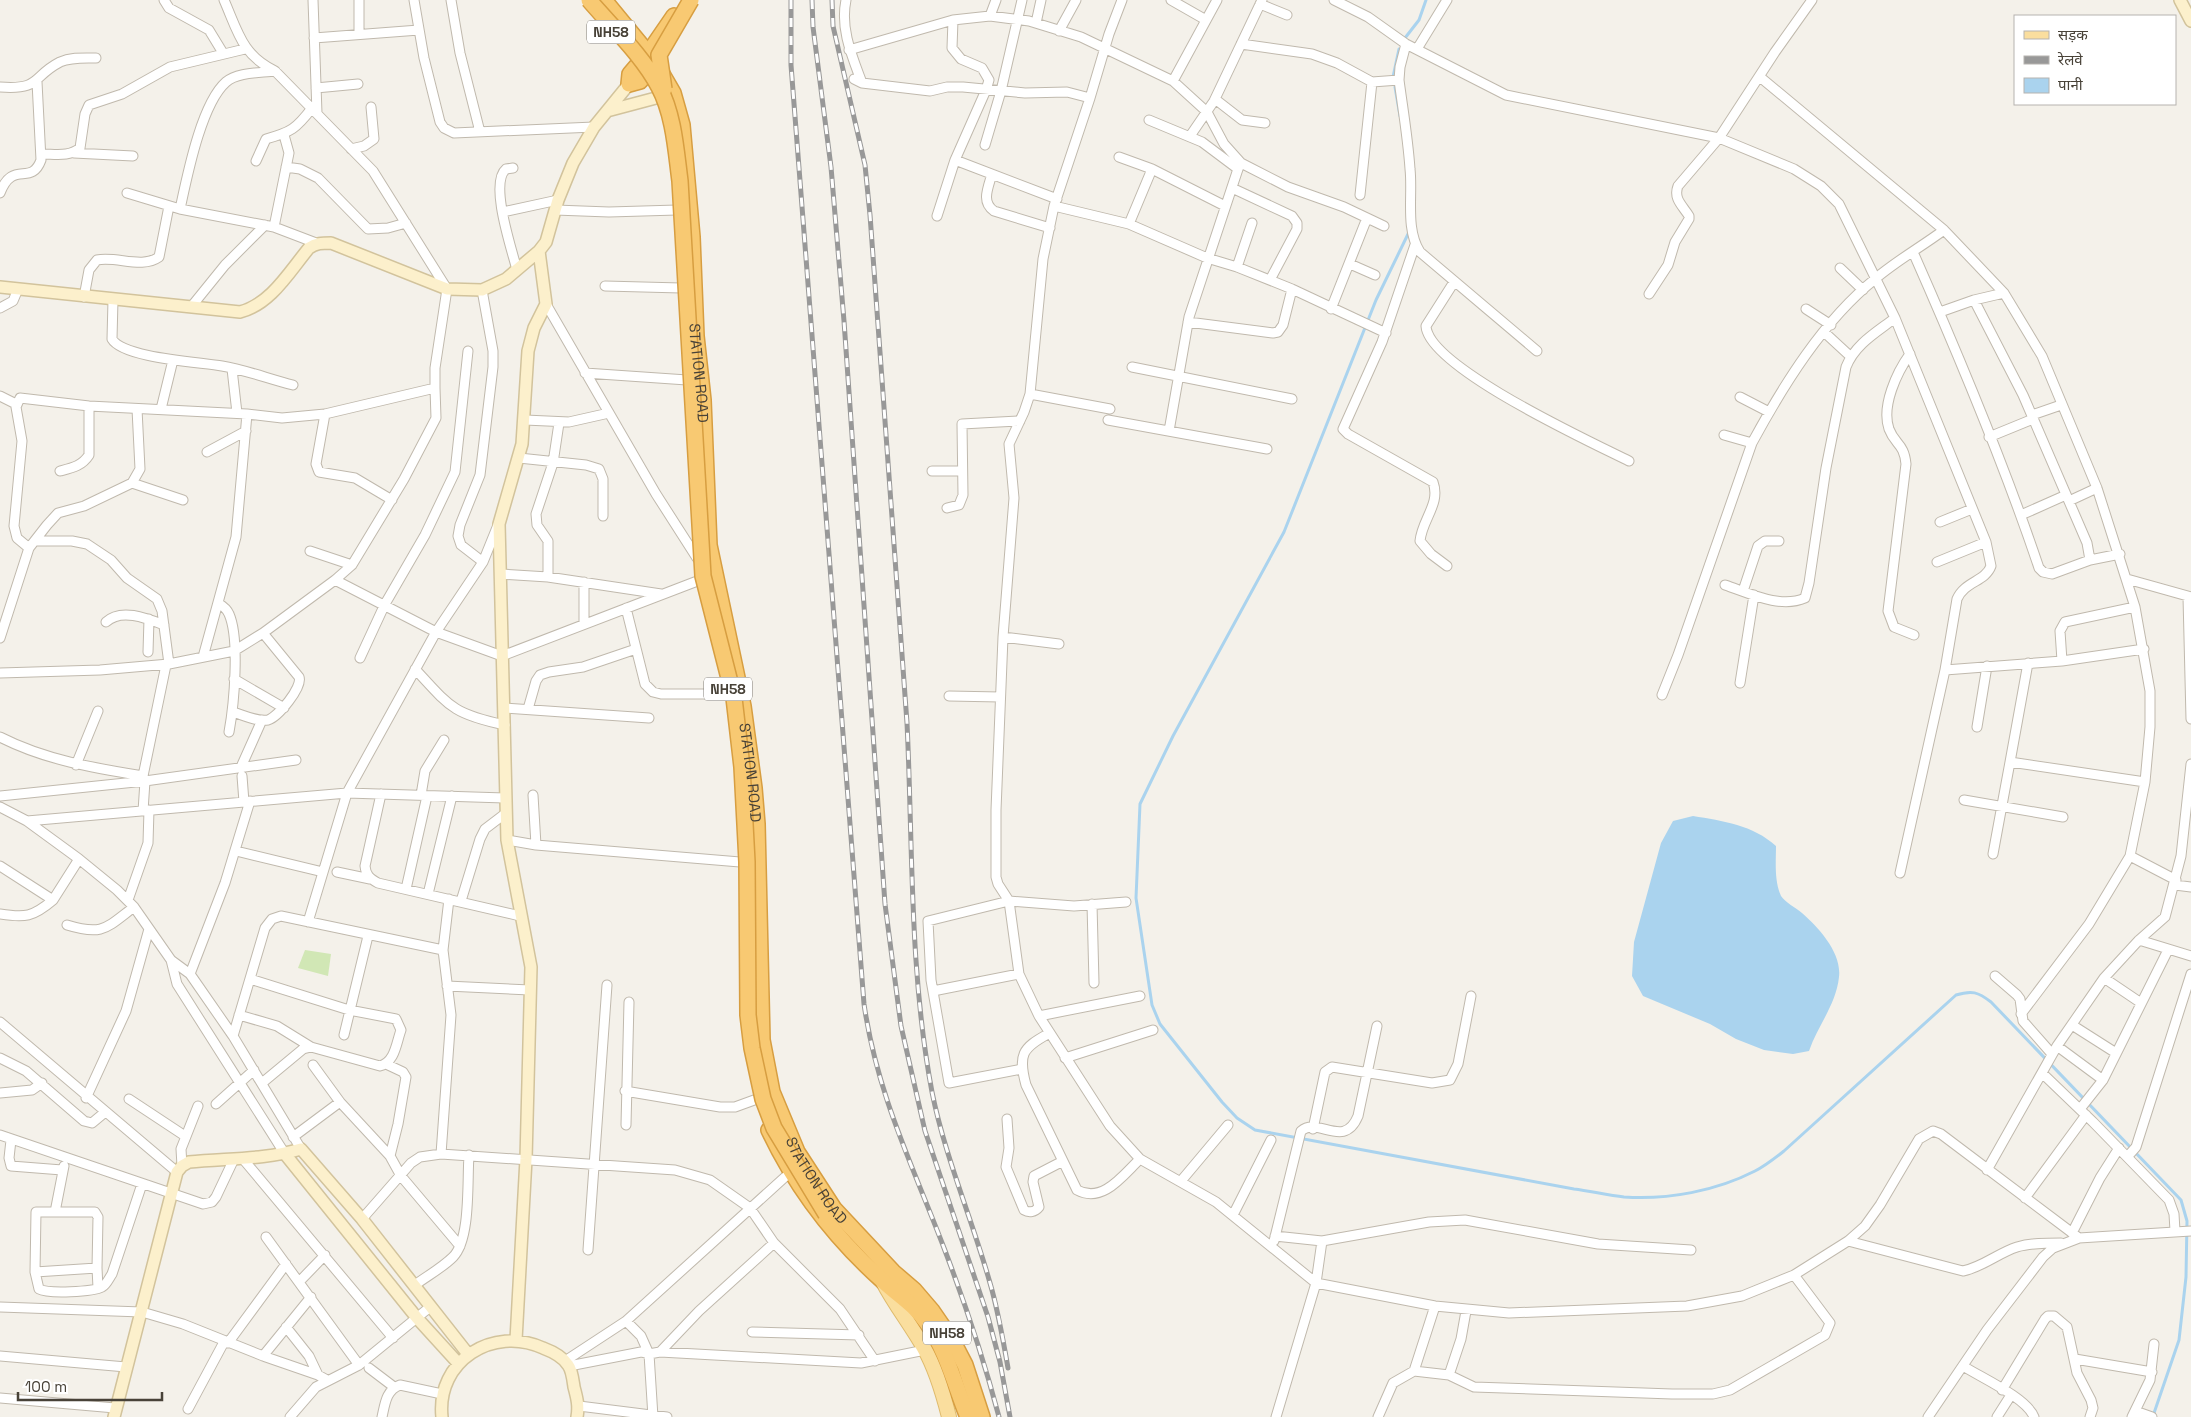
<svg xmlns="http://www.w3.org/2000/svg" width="2191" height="1417" viewBox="0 0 2191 1417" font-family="'Space Grotesk','Noto Sans Devanagari',sans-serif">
<rect width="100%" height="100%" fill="#f4f1ea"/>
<!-- green -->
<path fill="#d1e7b5" d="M305,950L331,954L328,976L298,968Z"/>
<!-- water -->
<path fill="#aad3ee" d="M1693,816C1723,821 1753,825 1776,846C1776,861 1774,881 1781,896C1785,902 1796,908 1802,913C1819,928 1842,953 1839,977C1836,1005 1818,1025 1809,1051L1793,1054L1764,1050L1736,1039L1710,1024L1643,996L1632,976L1634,942L1661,843L1673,821Z"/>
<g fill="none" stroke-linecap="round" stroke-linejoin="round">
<!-- stream -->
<path stroke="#aad3ee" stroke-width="3" d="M1405,38L1419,20L1426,0
M1393,77L1399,49
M1395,87L1400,116
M1409,232L1376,300L1284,532L1173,736L1140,804L1136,898L1152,1005L1160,1024L1222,1102L1237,1118L1255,1130L1574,1189C1590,1191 1607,1195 1624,1197C1668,1200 1716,1191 1755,1171C1765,1166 1775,1158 1784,1151L1956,995C1972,990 1978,992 1991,1002L2181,1200L2187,1221L2186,1277L2179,1340L2153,1416"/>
<defs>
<path id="street" d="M164,0L169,8L209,30L223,53
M313,0L317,113
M414,0L424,58L440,122L444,128L454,133L594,127
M451,0L460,53L480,132
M846,0C840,29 852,56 862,83
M1122,0L1109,34L1090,98L1054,206L1043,259L1030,394L1024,412L1009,444L1014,498L1003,637L996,810V877L998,884L1009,901L1019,974L1039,1016L1110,1126L1140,1159L1216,1202L1316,1283L1435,1306L1509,1313L1687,1306L1742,1296L1794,1275L1848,1241L1865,1226L1880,1205L1919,1139L1933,1131L1941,1134L2079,1238
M1171,0L1206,20
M1334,0L1368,17L1406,44L1506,95L1719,138L1794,169L1821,186L1839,204L1895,318L1986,542L1991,566C1985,582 1965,581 1957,599L1945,670L1900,873
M1260,4L1287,15
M990,16L996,0
M1036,23L1041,0
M1059,31L1076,0
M359,34V0
M314,38L419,30
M1241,44L1312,54L1337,63L1372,82L1399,80
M1406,44L1400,67L1399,80C1403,110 1408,139 1410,169C1413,195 1405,229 1420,252L1537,351
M1417,49L1447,0
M849,50L953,20L990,16L1029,21L1081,37L1173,81L1207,112L1224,144L1241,163L1288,187L1344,207L1384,226
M1760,77L1944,230L2004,293L2042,356L2097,488L2135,607L2150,691V727L2145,782L2130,856L2089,924L2021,1014
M854,79L862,83L930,91L947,87H963L1025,93L1067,92L1090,98
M1173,81L1217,0
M0,87C42,90 31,77 60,62C71,57 84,58 96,58
M316,88L358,84
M1215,99L1242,120L1265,123
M1149,120L1202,142L1238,169L1240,164
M1190,136L1214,101L1262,0
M985,145L1001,91L1022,0
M351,149L364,146L374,139L371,107
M74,153L133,156
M42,154C56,154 69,157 80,148L85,114L89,105L122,94L170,67L245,49
M1119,157L1152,169
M955,160L1057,199
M256,161L266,139C291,132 296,129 312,108
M286,167L300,169L318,178L368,229L388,228L406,223
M513,168L506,169C489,183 512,250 517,270
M992,174C988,188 981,202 994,211L1050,228
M1232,188L1292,216L1297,223V229L1270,280
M0,193C13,159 31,187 41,160L37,82
M127,193L180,209L274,227L316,243
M1360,195L1372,82
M1054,206L1129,224L1207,258L1237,267L1292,289L1386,333
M180,209C187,177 201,104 226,82C237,72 261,73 275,71
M555,210L609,212L677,210
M503,212L558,200
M937,216L955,160L986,90L989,80L982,68L961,59L952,48L953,20
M1129,224L1152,169L1225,206
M274,227L289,153L284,135
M1415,245L1382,342L1343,429L1348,434L1433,482C1441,504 1422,519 1420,541L1431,554L1447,566
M1913,252C1959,356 2003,461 2039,568L2043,572L2052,574L2090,560L2120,554
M1350,264L1375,275
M1237,267L1252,223
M1840,268L1863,290
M1454,282L1426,326C1428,367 1591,442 1629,461
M605,286L681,288
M482,290L493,351V367L480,475L460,525L458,536L461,545L483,562
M1649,294L1668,265L1675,242L1689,219V216C1683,206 1673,199 1678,186L1719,138L1775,52L1812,0
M84,297L89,270L97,260C117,256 142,269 159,257L169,206
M113,300L112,339C123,358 199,362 222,366C246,370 269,379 293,385
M1974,300L2023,395L2087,543L2090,560
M546,304L656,494L697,558
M191,307L225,265L265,225
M0,308L13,301L18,289
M1331,309L1367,218
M1806,309L1831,325
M1940,312L1974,300L2004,293
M1188,322L1273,333L1278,332L1283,325L1292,289
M1824,332L1850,356
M1910,354C1897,372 1881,406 1889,429C1895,445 1904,443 1906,464L1888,611L1894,627L1914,635
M1132,367L1292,399
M232,369L237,413
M585,373L687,380
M1030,394L1110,409
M0,396L16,404
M1740,397L1769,412
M161,409L173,360
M325,414L316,464L319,472L355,478L392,500
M2032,415L2061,405
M525,420L569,422L609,413
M1108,420L1267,449
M1169,431L1189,317L1238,169
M1724,435L1752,443
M1989,437L2033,419
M207,452L246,431
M519,458L586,465L599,469L603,479V516
M60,471C72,468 82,466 89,455V406
M932,471H962
M132,483L183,500
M2069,501L2097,488
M947,508L959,505L963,495L962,424L1020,421
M2021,515L2066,495
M1940,522L1972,509
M35,541H72L87,544L111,560L127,578L157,599L162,611L169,664
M29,548L17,538L14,526L22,441L16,407L20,398L89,406L247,414L282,418L325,414L435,388V368L447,289L373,171L275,71C242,55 238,32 224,0
M310,551L352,565
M1937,562L1986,542
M500,574L548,577L661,594
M548,577V541L537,525L536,514L553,463L559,423
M2127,579L2191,597
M335,580L436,632L502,656L700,580
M584,582V624
M1725,585C1749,593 1780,609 1805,598L1809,583L1826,468L1846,367C1855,344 1877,332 1895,318
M1743,591L1758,546L1765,541H1779
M2188,597L2191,719
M218,603C223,606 227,609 229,614C240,639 234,705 229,732
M626,608L645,684L653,692L661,694H730
M106,622C121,608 146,618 164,625
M1003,637L1059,644
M0,638L29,548L47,525L58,513L84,506L132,483L140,469L137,409
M148,652L149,619
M203,657L236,537L247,414
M360,658L385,604L425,535L455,472L468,351
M2062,661L2060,631L2065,622L2135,607
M2028,663L2010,762L2145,782
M415,669C450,707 453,714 505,725
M1945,670L2062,661L2144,649
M0,673L100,670L169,664L234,651L263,633L335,580L352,565L404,479L436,418L435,388
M234,679L284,708
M1740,683L1754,595
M1662,695L1678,655L1752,443C1784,384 1823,321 1875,279C1896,261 1921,247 1944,230
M949,696L1000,697
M505,708L649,718
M528,709L536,681L540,675L549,672L583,667L636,649
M233,712C243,715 257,722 268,720C278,717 303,687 299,677L263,633
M1977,727L1987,666
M0,737C45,760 94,768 143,776L166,665
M76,765L98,711
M241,767L262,720
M242,776L244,802
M381,794L365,866C366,875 369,878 378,883L520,916
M421,795L425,771L444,740
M533,795L536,845
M0,796L145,781L296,760
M1964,800L2063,817
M0,807L27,821L79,859L117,890L134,907L171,960L190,974L233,1036L301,1149
M143,811L145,781L143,776
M27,821L347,793L505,798
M507,840L536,845L740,862
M236,851L323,872
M1993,854L2010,762
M2130,856L2176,880
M0,866L53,900C33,917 25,918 0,914
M337,872L370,879
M2175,885L2191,887
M406,889L427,796
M428,894L452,796
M53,900L79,859
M128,900L148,843L149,810
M461,901L480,839L485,829L506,813
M1092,904L1094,983
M308,922L347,793L436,632L483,562L498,525
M67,925C103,936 106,928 134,907
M2139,940L2191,956
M171,960L177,984L285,1154
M190,974L225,883L250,801
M1995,976L2017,995L2020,999L2023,1021L2052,1054
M2104,978L2141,1003
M250,979L349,1010L396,1019L401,1030C396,1044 395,1062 380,1066L311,1047L303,1049L262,1083
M447,986L530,990
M933,991L1019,974
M239,1015L277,1026L311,1047
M1039,1016L1140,996
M0,1022L177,1172
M2072,1025L2116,1053
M1048,1034C1022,1048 1018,1055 1026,1085L1077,1190C1103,1204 1123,1175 1140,1159
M344,1035L368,936
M233,1036L265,928L272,919L281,916L443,950
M2057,1046L2103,1080
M0,1058L26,1071L84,1121L92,1123L104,1113
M1065,1058L1153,1030
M386,1064L403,1072L406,1077L398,1124L390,1156
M313,1065L340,1102
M1022,1069L949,1083L931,980L928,921L1009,901L1074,906L1126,902
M2042,1073L2093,1122L2169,1200L2174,1214L2175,1231
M625,1091L720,1107H735L757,1099
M0,1093L32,1090L42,1083
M86,1098L126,1011L149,929
M129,1099L185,1136
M216,1104L254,1070
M2080,1109L2103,1080L2168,950
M1007,1119L1009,1148L1006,1167L1024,1210C1029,1213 1035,1212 1039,1207L1033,1182L1034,1176L1063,1161
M626,1125L629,1002
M1313,1129L1325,1072L1332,1067L1432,1083L1450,1080L1458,1064L1471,996
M0,1135L203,1204L212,1202L216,1197L234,1159
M293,1137L340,1102L390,1156L401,1176L460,1246
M11,1140L9,1158L11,1166L62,1170
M441,1154L451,1015L443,950L449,899
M2128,1156L2136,1147L2191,974
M243,1159L393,1338
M182,1166L181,1149L198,1106
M1987,1170L2057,1046L2104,978L2139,940L2165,917L2181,856L2191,764
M1181,1181L1228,1125
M2025,1198L2086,1115
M55,1212L64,1166
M1233,1215L1271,1140
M362,1219L411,1163L420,1157L441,1154L675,1170L710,1180L750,1208L774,1243L840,1309L875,1361
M2072,1233L2100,1178L2119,1148
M1275,1236L1322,1241L1429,1222L1465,1220L1598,1244L1691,1250
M266,1237L359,1365
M1274,1241L1301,1131C1318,1116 1344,1150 1358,1116L1377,1026
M1848,1241L1963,1271C1983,1267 1998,1253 2017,1247C2031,1243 2046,1243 2061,1243
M588,1250L607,985
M97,1268L98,1217L95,1212H36L35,1272L39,1289C48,1294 93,1292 102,1287C107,1284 109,1278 112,1274L142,1184
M35,1272L97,1268L98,1288
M299,1282L325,1255
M415,1285C427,1276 442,1268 453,1257C471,1239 467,1181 469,1155
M0,1307L142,1312L183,1324L263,1356L318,1375L327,1380
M626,1321L641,1336L649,1354L653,1417
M286,1327L309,1356L318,1375
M752,1332L859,1335
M228,1343L286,1264
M660,1352L699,1311L774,1243
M0,1356L126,1367
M263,1356L311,1297
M2075,1359L2152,1372
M565,1361L626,1321L785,1177
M569,1366L641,1352L649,1354L660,1352L861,1363L925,1350
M1963,1366C1980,1377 2027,1398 2034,1417
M369,1368L394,1387
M1414,1371L1435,1306
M1449,1375L1461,1339L1466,1311
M2002,1390L2045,1319L2048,1316H2054L2067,1327L2077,1373L2091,1400L2093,1408L2090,1417
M0,1398L115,1408
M579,1406L667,1417
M188,1409L224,1342
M2135,1411L2152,1417
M290,1417L316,1387L359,1365L430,1307
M382,1417C385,1404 386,1390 400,1385L442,1394
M1276,1417L1316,1283L1322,1241
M1378,1417L1393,1383L1414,1371L1449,1375L1474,1387L1672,1394H1713L1730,1390L1825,1335L1830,1323L1794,1275
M1928,1417L1987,1330L2043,1257L2053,1248L2079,1238L2191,1231
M1997,1417L2011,1395
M2132,1417L2150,1380L2154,1344"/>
<path id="secondary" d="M2180,0L2191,21
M607,111L671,94
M0,287L240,312C271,304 289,272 309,248C316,243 322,243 331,243L447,289L482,290L506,279L539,251L546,242L558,200L573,163L594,127L629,84
M285,1154L417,1318L458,1363
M516,1340L526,1159L531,967L507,840L499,524L522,444L528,351L534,328L546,304L539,251
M114,1417L177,1172L182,1166L189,1162C227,1158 264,1160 301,1149L362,1219L468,1354
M442,1417C436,1361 493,1325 543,1348C551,1351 563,1357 568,1365C572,1370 573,1380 574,1387C577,1398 579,1406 577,1417"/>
<path id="primary" d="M883,1282C895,1305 911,1325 924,1348C936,1369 943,1393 949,1417"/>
<g id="highway">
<path id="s1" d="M604,0L655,62L673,93L682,125L692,237L696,336L703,400L709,545L743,706L754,788L757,824L762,1040L772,1092L797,1152L834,1209L893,1272L914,1290L932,1311L952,1340L965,1365L982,1417"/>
<path d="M655,61L640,81L629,84L630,74L652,48L674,16"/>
<path d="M769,1130C796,1187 836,1239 883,1281C899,1296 914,1304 927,1323C947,1351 955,1386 968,1417"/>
</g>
</defs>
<!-- street casing -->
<use href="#street" stroke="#c0b9ad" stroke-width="11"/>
<!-- secondary casing -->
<use href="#secondary" stroke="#d2c39c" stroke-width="14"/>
<!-- primary casing -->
<use href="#primary" stroke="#dfbb6d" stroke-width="16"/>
<!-- highway casing -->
<use href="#highway" stroke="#d79e41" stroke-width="18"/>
<!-- street -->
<use href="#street" stroke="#fff" stroke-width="9"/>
<!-- secondary -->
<use href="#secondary" stroke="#fcf0cc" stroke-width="11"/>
<!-- primary -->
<use href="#primary" stroke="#fade9e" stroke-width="14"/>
<!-- highway -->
<use href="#highway" stroke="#f8c972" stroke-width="15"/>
<defs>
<path id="rail" d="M791,0V65L864,1004C877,1094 912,1164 944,1248C965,1303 984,1360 999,1417
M812,0L813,27L831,167L844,321L885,904L901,1026L925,1131L988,1317L1000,1362L1010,1417
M832,0L833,26L865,165L870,215L907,723C913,846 909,970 932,1092C945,1157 972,1219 990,1283C998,1310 1003,1339 1008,1368"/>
</defs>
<!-- rail casing -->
<use href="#rail" stroke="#989898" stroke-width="5"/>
<!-- rail -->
<use href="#rail" stroke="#fff" stroke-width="3" stroke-dasharray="9" stroke-linecap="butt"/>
<defs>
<path id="highway-bridge" d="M589,0C613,28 642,55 659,87C674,115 676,151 680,181L703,576L734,698L742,767L747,862L748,1015L752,1048L763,1099L774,1128L826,1214
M664,89L659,55L691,0"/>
</defs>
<!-- highway-bridge casing -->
<use href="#highway-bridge" stroke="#d79e41" stroke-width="18" stroke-linecap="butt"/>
<!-- highway-bridge -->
<use href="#highway-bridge" stroke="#f8c972" stroke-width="15"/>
</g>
<g text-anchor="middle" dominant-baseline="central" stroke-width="4.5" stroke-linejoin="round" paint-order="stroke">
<!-- shield labels -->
<g fill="#fff" stroke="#7f7b74" stroke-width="1">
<rect x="587" y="20.5" width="48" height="23" rx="4"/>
<rect x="704" y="677.5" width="48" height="23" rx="4"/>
<rect x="923" y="1321.5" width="48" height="23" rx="4"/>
</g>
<g font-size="14" font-weight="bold" fill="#484238">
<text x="611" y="32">NH58</text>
<text x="728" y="689">NH58</text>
<text x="947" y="1333">NH58</text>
</g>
<!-- street labels -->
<g font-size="15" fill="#484238" stroke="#fff">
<text stroke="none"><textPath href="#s1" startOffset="398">STATION ROAD</textPath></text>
<text stroke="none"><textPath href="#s1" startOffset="802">STATION ROAD</textPath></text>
<text stroke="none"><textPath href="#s1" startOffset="1222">STATION ROAD</textPath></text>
</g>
</g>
<!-- legend -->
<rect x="2014" y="15" width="162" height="90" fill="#ffffff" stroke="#b6b3af"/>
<rect x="2024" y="31" width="25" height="8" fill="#fade9e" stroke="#b6b3af"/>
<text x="2058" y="40" font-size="15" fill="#484238">सड़क</text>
<rect x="2024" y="56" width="25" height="8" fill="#989898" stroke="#b6b3af"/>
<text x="2058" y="65" font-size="15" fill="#484238">रेलवे</text>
<rect x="2024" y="78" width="25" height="15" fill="#aad3ee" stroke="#b6b3af"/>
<text x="2058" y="90" font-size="15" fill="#484238">पानी</text>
<!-- scale -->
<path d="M18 1392v8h144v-8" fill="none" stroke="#484238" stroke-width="2.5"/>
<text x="25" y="1392" font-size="15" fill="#484238" stroke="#ffffff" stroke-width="4" paint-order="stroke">100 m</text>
</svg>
